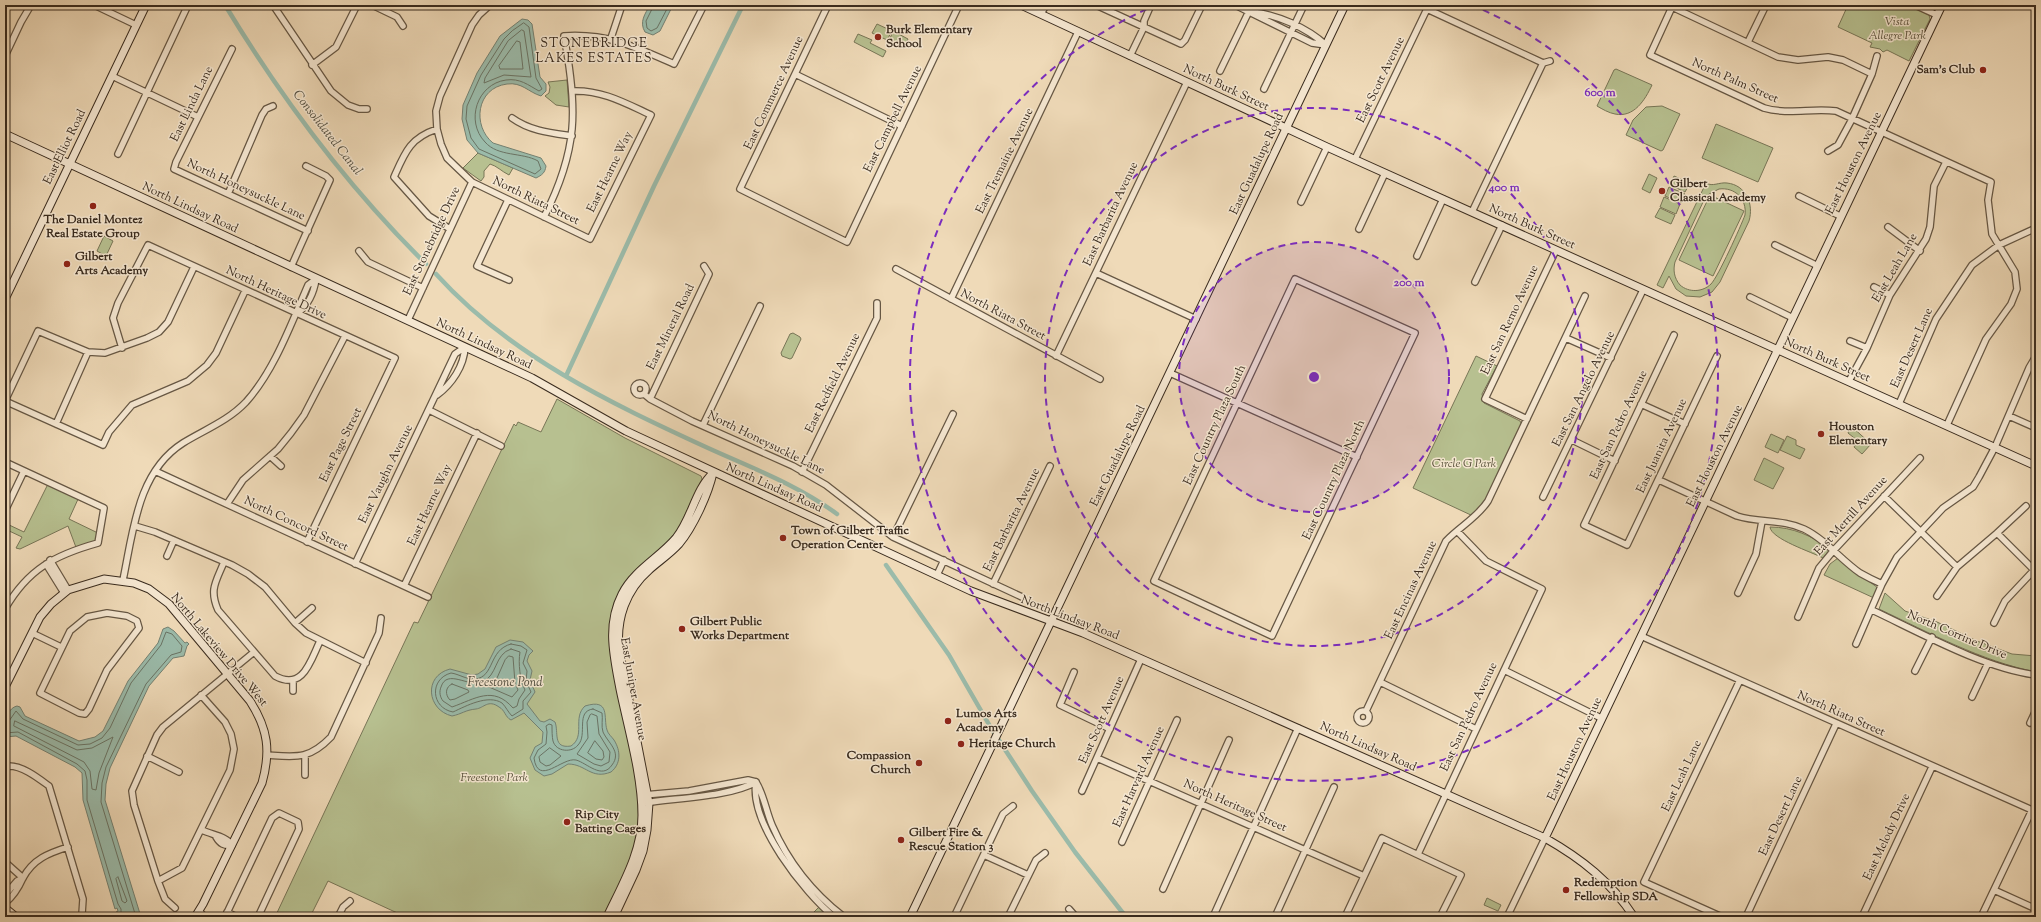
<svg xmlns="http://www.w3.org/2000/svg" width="2041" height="922" viewBox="0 0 2041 922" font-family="'Sorts Mill Goudy',serif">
<rect width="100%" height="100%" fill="#efdab8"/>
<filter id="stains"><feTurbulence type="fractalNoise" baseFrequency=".005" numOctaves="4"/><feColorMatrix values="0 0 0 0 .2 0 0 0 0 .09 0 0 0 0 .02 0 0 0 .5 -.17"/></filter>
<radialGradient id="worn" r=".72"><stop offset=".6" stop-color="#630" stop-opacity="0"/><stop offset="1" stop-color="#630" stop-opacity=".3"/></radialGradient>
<!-- green -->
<path fill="#b7c090" stroke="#787657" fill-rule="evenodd" d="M1848,5H1908L1929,15L1930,19L1909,61L1887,50L1883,52L1880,49L1870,47L1872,43L1838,27Z
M877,24L892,31L887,40L872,33Z
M893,31L908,39L904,48L889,41Z
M858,34L872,40L870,43L886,51L883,57L854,42Z
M1616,69L1652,85C1645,100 1634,118 1615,114C1609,113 1602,109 1597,106L1614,70Z
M567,80L569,107L556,105L545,96L549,93L550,87L548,82Z
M1662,106L1680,114L1663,150L1661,151L1626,135L1633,120L1646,107Z
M1716,124L1773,148L1758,182L1702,158Z
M478,153L513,168L509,175C501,171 497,166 490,164L484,171V177L481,181L463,168Z
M1649,174L1657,178L1650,193L1642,189Z
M1674,176L1690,183L1685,192L1670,185Z
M1706,183C1713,187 1719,182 1727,183C1746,185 1754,204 1749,221L1720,282L1712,292L1700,297L1686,296L1676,289L1669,276L1663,288L1657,285ZM1719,189C1735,187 1747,199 1745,215C1741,226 1718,277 1711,284C1703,292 1689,293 1680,285C1674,278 1673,270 1675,262L1704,200L1709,194Z
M1669,187L1685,194L1681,203L1665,196Z
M1710,195L1744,211L1713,276L1679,260Z
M1664,197L1680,204L1676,214L1660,207Z
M1660,208L1675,215L1671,224L1655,217Z
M104,236L113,241L106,256L97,251Z
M793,333L800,337L801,339L792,358L790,359L782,356L781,353L790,334Z
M1476,356L1497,366L1482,394L1484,403L1520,421L1522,425L1486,501L1473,516L1413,488Z
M557,399L625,438L701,476L702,479L677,532L665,546L639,567L631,576L613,610L637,787L639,827L632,857L604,917H406L328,881L310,917H275L414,622L418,623L514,424L516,426L518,422L541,432Z
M1851,426L1871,444L1862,454L1854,447L1858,441L1848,433Z
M1771,434L1784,440L1778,453L1765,447Z
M1787,436L1796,440V445L1805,449L1800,459L1780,450Z
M1764,458L1784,468L1773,489L1754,480Z
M49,482L79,497L69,519L100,534L98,543L77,550L68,526L20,549L16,548L22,537L5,529V523L24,532Z
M1770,527C1793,527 1812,536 1830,549L1823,558C1812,552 1771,539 1770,527Z
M1838,558L1878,588L1874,598L1824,575L1830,564Z
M1885,593L1905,611L1937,622L1977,641L2012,654L2036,656V672C1981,661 1930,633 1879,609Z
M1487,898L1501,905L1498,911L1484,905Z
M819,907L831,917H809Z"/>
<!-- water -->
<path fill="#9bbbaa" stroke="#748172" d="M650,5H673L660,31L653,35L645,32C639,22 645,14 650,5Z
M522,19L528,20L532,24L540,77L546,84V91L541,96C528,92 522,82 507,84C476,88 472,126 493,143L541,158L546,166C545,173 542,175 536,178L478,153L467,140L462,119L463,105L477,73L500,36Z
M168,627L174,631L185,643L187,642L189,644L187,646L184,656L173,658L149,686L110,768L106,784L105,800L141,917H118L116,912L118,911L117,908L115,909L83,800L82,773L75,767L16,736L5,737C5,727 5,709 17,706L20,707L25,716L79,741L95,737L103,731L128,681L158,643L163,629Z
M510,640L523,642L533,651L529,655L527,661L532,671L530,680L535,692L527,704L540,721L544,722L550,719L555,722C559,732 552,749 571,746C586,736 572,718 585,706C611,698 603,718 607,730C608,734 612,737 614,740C621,751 621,764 611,772C591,780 586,764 568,764L552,774L544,776L535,770L530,758L535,747L542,743L543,732L524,713L511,720C505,717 505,710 499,707C488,699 484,708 476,709C465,710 462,714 452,716C427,710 423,676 450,669L472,675L478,674L485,669L496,647Z"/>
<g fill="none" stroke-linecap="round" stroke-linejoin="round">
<!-- shore -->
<path stroke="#6a7364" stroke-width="1" d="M654,5L646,21L647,28L651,31L657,28L669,5
M524,23L529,27L536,78L542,89L539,91C528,85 520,78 506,80C477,84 465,121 485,142C498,157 522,152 538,161L541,169L535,174L479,149L471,138L466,119L467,106L481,75L504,39L512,31Z
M522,30L524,31L531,77L504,75L484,83L485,78L508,41Z
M517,41L520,42L523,69H500L499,66Z
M511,644L521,646L527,650L523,663L527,671L526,681L531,692L523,701V709L512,716C508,712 506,707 502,703C488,694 466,706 453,712C431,708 429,679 451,673C459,674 467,680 475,679C495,677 488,650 511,644Z
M511,649L520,652C518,663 520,681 525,690L519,699L517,706L513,708C493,685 475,699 452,707L443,701C440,697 439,692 441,687C447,668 469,688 482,682C498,676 494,654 511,649Z
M509,656L513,657L515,683L518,690L512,697L489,687L497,678L505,660Z
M452,684L468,690L469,692L455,699L450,700C445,695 445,687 452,684Z
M593,709L602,713C603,719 601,726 603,732C608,743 622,752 612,765C602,780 587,763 576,760C562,757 538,787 534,758L538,750L546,744L547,732L546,726L549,724L552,725C552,730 552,737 553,741C556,752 572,753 578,745C588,735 575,711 593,709Z
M592,714L597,716L599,734L610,752L609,762L601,766L594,764L577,754L588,738L587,722L590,715Z
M15,721L77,750L92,748L113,737L99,773L96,790L92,789L90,771L84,762L14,726Z
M5,722L9,721L16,711L23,719L78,745L90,744L102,738L110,728L131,683L161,645L166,632L172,634L182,646L181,652L171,655L146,684L106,767L102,783L101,802L136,917
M5,733L18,732L77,764L85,771L87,780V800L118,904L121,909V917
M595,741L603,751L604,757L602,760L596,759L588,753Z
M550,748L561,756L550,765L546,766L540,762L539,757Z
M118,877L127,901L125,903L122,901L116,879Z"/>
<!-- canal -->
<path stroke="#9bbbaa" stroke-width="4.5" d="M225,5C282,99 348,187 426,264
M436,274C509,355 610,403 708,448C752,468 798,485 837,514
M566,376L654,186L743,5
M886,565L949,655L991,728L1032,791L1075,852L1126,917"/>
<defs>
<path id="street" d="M94,5L136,25
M273,5L331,91L348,105L359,109H367
M372,5L397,17L403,26
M490,5L479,15L472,25L440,96L436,111L437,129L441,144L447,158L472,182L590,239L651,115C625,103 602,90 573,91
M828,5L740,189L847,242L959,5
M1096,5L1181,44L1185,40L1202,5
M1235,5L1312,43L1326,45
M1915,5L1937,15
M1427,9L1543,63
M1251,12C1277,14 1307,28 1326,45
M1041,14L1046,5
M611,38L622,5
M1748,42L1766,5
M232,49L176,162L174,169L308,231
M5,56L21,22L31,5
M1130,56L1144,27V21L1151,5
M1543,63L1550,61
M312,65L336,47L357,5
M1220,71L1252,5
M795,74L902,126
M1872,74L1843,60L1828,57L1798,60L1778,57L1672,7L1650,55L1764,108C1788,115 1811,108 1836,111L1991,182L1988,200L1992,234L2015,272L2017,289L2011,304L1986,339L1947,425
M112,76L198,117
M1264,89L1304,5
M512,118C530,131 551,133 572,136
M437,129C410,138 405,152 394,177L429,216L450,229
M1828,151L1838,145L1851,121L1872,74L1877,56
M118,154L188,5
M1355,159L1427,9
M228,194L262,115L266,109L273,106
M1799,196L1840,216
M508,200L477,266L509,280
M1301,202L1327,147
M1472,212L1543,63
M544,217C578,150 578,109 564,36C607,33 636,47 674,64L704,5
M1888,227L1920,251
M1359,229L1385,173
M1775,245L1818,266
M359,251L368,262L423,288
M1417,256L1443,199
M291,267L330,180L326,176L306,166
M896,269L1100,379
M1096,273L1196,319
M1295,279L1415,333L1272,636L1154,581Z
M1475,282L1502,225
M1874,287L1890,295
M1750,297L1793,318
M951,299L1078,32
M296,314C308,307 314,292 316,279
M408,320L472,182
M1674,335L1584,525L1627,545L1717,356
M1566,338L1611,358
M1850,341L1867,348
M122,348L113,318L118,303L148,245L395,358L307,542
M1056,356L1187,82
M1170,373L1357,457
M1849,381L1867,348L1890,295L1926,239L1930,227L1934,186L1946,162
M634 389a6 6 0 1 1 12 0a6 6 0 1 1-12 0Z
M644,394L650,399L692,421L793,466L826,485L893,537L1022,597
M437,395C452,384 464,366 465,347
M650,399L709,274L704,266
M5,401L103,445L109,432L132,405L188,381L207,365L216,353L245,291
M5,401L38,331L88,352L105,353L147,338L159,332L168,322L194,267
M1641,404L1685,424
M1899,404L1936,319L1972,265L1999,245L2036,228
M429,410L501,446
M2009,416L2036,428
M1527,419L1485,399L1556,250
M56,424L88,352
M703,425L760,306
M1572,440L1615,461
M270,456L281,466
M5,462L104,508L98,543C55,555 28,569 5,609
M155,471L428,597
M802,472L877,318V303
M1659,480L1737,516C1759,523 1783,519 1804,529C1825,539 1841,560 1860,573C1867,577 1875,581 1882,584
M1884,496L1957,567
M1543,497L1643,290
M227,504L243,480L278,449L291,433L304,415L345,336
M5,511L24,471
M135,526L155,532L232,565L248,574L265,587L295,623L306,633L366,663
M1997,533L2035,571
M893,537L953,414
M167,556L174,540
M50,560L68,590
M224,562C216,582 209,589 218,610L275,676C303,691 310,662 320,641
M46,564L64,593
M355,564L455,354L465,347
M937,575L944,560
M123,580C133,533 137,472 183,443C204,430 228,421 246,402C274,371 291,324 308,285L316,279
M993,584L1050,466
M404,586L477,433
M1738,593L1756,554L1762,521
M1937,596L1957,567L1997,533L2026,506
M1872,610C1921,633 1983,668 2036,675
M107,613L127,616L137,621L139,628L107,670L89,709L85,714L79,713L40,693L70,631L87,617Z
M1798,617L1819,568L1834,550L1920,458
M295,623L312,608
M1994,623L2005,601L2036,568
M32,633L61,647
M1641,636L2032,810L1981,917
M1856,644L1882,584L1897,557L1943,508L1973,487L1979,477L1995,447L2029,368L2036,356
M1504,670L1601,718
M1915,671L1932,637
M1074,672L1060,705L1110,729
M1380,682L1476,729
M293,691V681
M1972,697L1988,663
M1357 717a6 6 0 1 1 12 0a6 6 0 1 1-12 0Z
M1366,711L1446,541C1459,527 1477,518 1488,501L1585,296
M2030,723L2036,710
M267,755C296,757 309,760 331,737L379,633L381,618
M147,756L179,772
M305,756V775
M1097,758L1364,876
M5,770L9,766C23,766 38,778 49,786L83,899L82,914
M756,782C749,823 804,892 834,917
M1082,791L1141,659
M644,795L689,791L748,780L756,782C764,795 766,811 772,825C788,862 813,893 844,917
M645,803C675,798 730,797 756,782
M202,830C212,835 226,836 232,845C224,846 220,844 216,837
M1122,842L1177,720
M1418,854L1542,589L1486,561L1457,531
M984,855L1028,875
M5,862L23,878
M158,881L182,868L230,770L234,749L231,734L225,722L201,695
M1163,889L1229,740
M1994,890L2036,909
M5,895L17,881L23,878
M5,903C13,897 19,887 23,878C33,859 49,853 68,847
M175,908L165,899L158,881L134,805L132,791L157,735L163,727L254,652
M1069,909L1076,917
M199,911L205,917
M227,912L237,917
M225,917L272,818L279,813L298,822L299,829L258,917
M338,917L343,907L350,901
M954,917L1003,814L1013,806
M1008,917L1036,860L1045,853
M1213,917L1298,728
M1275,917L1334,787
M1345,917L1382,838L1461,875L1440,917
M1507,917L1545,838
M1722,917L1644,882L1740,680
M1746,917L1836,724
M1862,917L1932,767"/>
<path id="secondary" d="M1021,5L1327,147L2036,466
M5,134L532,378L626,431L971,591L1083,633L1545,838C1582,859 1611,882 1634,917
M5,299L146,5
M5,687L40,617L51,604L68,590L104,579L134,583L149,589L169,604L250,701C268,729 271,751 262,783L203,904L195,917
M1545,838L1942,5
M5,908L16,917
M607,917C622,885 642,852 642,815C642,775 628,728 620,689C614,657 606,625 622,594C634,570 659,558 676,538C692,518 695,490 713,473
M614,917L636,870L643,851L647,830L649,803L619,649C616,619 626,590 649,570C659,561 670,554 679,544C693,527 708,495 713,473
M910,917L1345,5"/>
</defs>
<!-- street casing -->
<use href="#street" stroke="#665744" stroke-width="8"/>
<!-- secondary casing -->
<use href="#secondary" stroke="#392b1e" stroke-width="9"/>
<!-- street -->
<use href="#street" stroke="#f5e7d1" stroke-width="5.5"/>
<!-- secondary -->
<use href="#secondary" stroke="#f5e7d1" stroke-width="7"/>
</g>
<!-- distance rings -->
<circle cx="1314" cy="377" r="135" fill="#7b2cbf" fill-opacity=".12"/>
<g fill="none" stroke="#7b2cbf" stroke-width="2" stroke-dasharray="7 5">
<circle cx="1314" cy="377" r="135"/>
<circle cx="1314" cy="377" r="269"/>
<path d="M1472 5A404 404 0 1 1 1156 5"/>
</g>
<!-- markers -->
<g fill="#8f2418" stroke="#f5e7d1" stroke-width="1.5">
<circle cx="878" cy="37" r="4"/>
<circle cx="1983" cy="70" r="4"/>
<circle cx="1662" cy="191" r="4"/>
<circle cx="93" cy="206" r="4"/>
<circle cx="67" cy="264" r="4"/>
<circle cx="1821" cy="434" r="4"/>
<circle cx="783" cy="538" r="4"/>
<circle cx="682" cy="629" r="4"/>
<circle cx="948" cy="721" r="4"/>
<circle cx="961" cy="744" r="4"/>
<circle cx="919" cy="763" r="4"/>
<circle cx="567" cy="822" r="4"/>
<circle cx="901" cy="840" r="4"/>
<circle cx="1566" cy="890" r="4"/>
</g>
<g text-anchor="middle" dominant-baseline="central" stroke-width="3" stroke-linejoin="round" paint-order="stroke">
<!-- park labels -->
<g font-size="12" font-style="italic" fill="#58503a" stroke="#f5e7d1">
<text x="1897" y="22">Vista<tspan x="1897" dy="14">Allegre Park</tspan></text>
<text x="1464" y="464">Circle G Park</text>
<text x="494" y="778">Freestone Park</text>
</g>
<!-- poi labels -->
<g font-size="12" font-weight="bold" fill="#392b1e" stroke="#f5e7d1" text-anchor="start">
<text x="886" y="30">Burk Elementary<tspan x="886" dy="14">School</tspan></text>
<text x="1975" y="70" text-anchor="end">Sam's Club</text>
<text x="1670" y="184">Gilbert<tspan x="1670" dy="14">Classical Academy</tspan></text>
<text x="93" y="220" text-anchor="middle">The Daniel Montez<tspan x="93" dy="14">Real Estate Group</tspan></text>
<text x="75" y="257">Gilbert<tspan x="75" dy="14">Arts Academy</tspan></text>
<text x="1829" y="427">Houston<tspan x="1829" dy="14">Elementary</tspan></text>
<text x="791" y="531">Town of Gilbert Traffic<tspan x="791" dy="14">Operation Center</tspan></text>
<text x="690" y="622">Gilbert Public<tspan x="690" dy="14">Works Department</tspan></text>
<text x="956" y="714">Lumos Arts<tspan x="956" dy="14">Academy</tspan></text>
<text x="969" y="744">Heritage Church</text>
<text x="911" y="756" text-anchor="end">Compassion<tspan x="911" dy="14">Church</tspan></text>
<text x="575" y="815">Rip City<tspan x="575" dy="14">Batting Cages</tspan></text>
<text x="909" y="833">Gilbert Fire &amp;<tspan x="909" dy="14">Rescue Station 3</tspan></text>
<text x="1574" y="883">Redemption<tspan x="1574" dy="14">Fellowship SDA</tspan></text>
</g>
<!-- street labels -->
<g font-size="12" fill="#392b1e" stroke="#f5e7d1">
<text transform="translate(1381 80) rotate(-64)">East Scott Avenue</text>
<text transform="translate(1735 81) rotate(24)">North Palm Street</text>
<text transform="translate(1226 88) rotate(25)">North Burk Street</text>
<text transform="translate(774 93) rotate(-65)">East Commerce Avenue</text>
<text transform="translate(192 104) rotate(-64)">East Linda Lane</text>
<text transform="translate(893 119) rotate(-64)">East Campbell Avenue</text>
<text transform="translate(65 147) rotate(-64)">East Elliot Road</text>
<text transform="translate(1005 161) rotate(-64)">East Tremaine Avenue</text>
<text transform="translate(1854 163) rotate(-64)">East Houston Avenue</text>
<text transform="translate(1257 164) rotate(-65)">East Guadalupe Road</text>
<text transform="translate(610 172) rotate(-64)">East Hearne Way</text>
<text transform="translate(246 190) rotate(25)">North Honeysuckle Lane</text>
<text transform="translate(536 201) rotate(26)">North Riata Street</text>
<text transform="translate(190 208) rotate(25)">North Lindsay Road</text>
<text transform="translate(1111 214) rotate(-65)">East Barbarita Avenue</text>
<text transform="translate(1532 227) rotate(24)">North Burk Street</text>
<text transform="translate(432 241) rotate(-65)">East Stonebridge Drive</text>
<text transform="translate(1895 268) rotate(-60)">East Leah Lane</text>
<text transform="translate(276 293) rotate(25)">North Heritage Drive</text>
<text transform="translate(1003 315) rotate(28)">North Riata Street</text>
<text transform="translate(1510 320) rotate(-65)">East San Remo Avenue</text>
<text transform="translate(671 327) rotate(-64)">East Mineral Road</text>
<text transform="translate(484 344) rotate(25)">North Lindsay Road</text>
<text transform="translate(1912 348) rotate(-66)">East Desert Lane</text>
<text transform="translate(1827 360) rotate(24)">North Burk Street</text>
<text transform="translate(833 383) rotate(-64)">East Redfield Avenue</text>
<text transform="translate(1584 389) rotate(-64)">East San Angelo Avenue</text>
<text transform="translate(1215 425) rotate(-65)">East Country Plaza South</text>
<text transform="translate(1619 425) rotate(-65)">East San Pedro Avenue</text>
<text transform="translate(766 443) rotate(26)">North Honeysuckle Lane</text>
<text transform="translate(341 445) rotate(-64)">East Page Street</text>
<text transform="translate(1662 446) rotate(-65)">East Juanita Avenue</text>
<text transform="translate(1118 456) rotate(-64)">East Guadalupe Road</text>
<text transform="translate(1715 456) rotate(-64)">East Houston Avenue</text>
<text transform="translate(386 474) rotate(-64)">East Vaughn Avenue</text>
<text transform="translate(1334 480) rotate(-65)">East Country Plaza North</text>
<text transform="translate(774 488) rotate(24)">North Lindsay Road</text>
<text transform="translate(430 505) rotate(-65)">East Hearne Way</text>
<text transform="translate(1851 516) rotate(-48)">East Merrill Avenue</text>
<text transform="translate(1012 520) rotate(-64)">East Barbarita Avenue</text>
<text transform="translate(296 524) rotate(25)">North Concord Street</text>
<text transform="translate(1411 590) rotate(-65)">East Encinas Avenue</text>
<text transform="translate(1070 618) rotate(21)">North Lindsay Road</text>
<text transform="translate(1957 635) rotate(23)">North Corrine Drive</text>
<text transform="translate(219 650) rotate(50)">North Lakeview Drive West</text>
<text transform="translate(633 689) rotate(80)">East Juniper Avenue</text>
<text transform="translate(1841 714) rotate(24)">North Riata Street</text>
<text transform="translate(1469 717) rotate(-65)">East San Pedro Avenue</text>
<text transform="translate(1102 720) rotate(-66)">East Scott Avenue</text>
<text transform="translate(1368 747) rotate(24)">North Lindsay Road</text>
<text transform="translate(1575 749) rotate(-65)">East Houston Avenue</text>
<text transform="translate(1682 776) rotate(-65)">East Leah Lane</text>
<text transform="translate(1139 777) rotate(-66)">East Harvard Avenue</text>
<text transform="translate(1235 806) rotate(24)">North Heritage Street</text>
<text transform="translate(1781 816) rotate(-65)">East Desert Lane</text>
<text transform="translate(1887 837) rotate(-65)">East Melody Drive</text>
</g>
<!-- neighbourhood labels -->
<g font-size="13" letter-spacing="1" fill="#392b1e" stroke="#f5e7d1">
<text x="594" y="44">STONEBRIDGE<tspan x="594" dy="15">LAKES ESTATES</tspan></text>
</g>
<!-- water labels -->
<g font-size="13" font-style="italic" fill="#524f41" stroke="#f5e7d1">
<text transform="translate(327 133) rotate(52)">Consolidated Canal</text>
<text x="505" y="683">Freestone Pond</text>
</g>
</g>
<circle cx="1314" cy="377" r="6" fill="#7b2cbf" stroke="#f5e7d1" stroke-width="2"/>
<g font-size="12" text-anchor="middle" font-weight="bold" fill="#7b2cbf" stroke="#f5e7d1" stroke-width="3" stroke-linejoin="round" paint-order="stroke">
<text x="1600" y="96">600 m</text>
<text x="1504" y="191">400 m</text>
<text x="1409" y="286">200 m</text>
</g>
<!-- margin -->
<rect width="2041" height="922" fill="none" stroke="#efdab8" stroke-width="20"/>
<rect x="6" y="6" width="2029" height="910" fill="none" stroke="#392b1e" stroke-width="2"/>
<rect x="10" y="10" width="2021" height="902" fill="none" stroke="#392b1e"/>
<rect width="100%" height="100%" filter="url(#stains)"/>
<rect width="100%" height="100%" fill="url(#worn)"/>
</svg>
